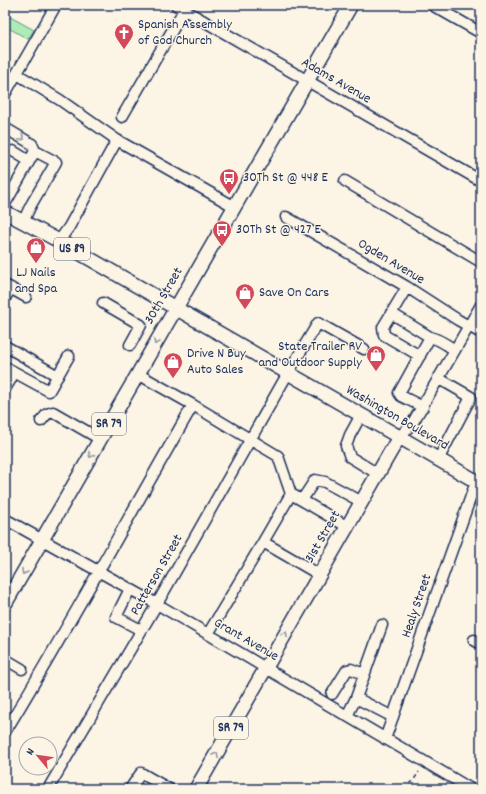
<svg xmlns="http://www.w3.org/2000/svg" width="486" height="794" viewBox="0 0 486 794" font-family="Dekko,sans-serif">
<rect width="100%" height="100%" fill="#fcf5e5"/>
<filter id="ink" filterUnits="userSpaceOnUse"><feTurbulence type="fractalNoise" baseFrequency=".025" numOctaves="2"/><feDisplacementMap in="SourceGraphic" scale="8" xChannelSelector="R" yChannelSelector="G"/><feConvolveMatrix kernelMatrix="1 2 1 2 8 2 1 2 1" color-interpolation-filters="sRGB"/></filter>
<g filter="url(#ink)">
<!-- green -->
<path fill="#adecb4" stroke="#648e89" d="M5,14L34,30L28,39L5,26Z"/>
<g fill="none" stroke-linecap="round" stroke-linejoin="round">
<!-- minor-tunnel -->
<path stroke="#cfcdca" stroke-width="10" stroke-dasharray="10 5" stroke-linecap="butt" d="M5,147L13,151"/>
<defs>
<path id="minor" d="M176,5L481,181
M432,5L481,33
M17,74L60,100L117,140
M5,94L56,5
M122,117L184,10
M5,128L32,144L35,151
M13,151L29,161
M345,181L481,262
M5,204L35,151L56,162L31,205L23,222
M286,217L407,287L458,320L481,333
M59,241L69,227L117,140L235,207
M5,285L26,297
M407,287L383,327L384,335L420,356
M5,298L11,288
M103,303L141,325L130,345
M391,313L430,337
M5,346L58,376
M5,367L49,391L69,356
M5,389L11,379
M193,405L278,456L291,494
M423,407L401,396L399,393L430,337C439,339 447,345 455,350
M361,415L350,435L346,446L350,457L378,474
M41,421L47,414L53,412L100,439
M399,437L412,424L481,305
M438,460L471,397L438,378
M302,500L315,480L325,482L362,502
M5,519L157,604L471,789
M320,575L263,542L291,494L348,527
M130,589L116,617L141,630
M208,634L263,542
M474,640L481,644
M5,659L22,669
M332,694L347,670L351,669L364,674
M356,698L393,717
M347,716L356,698L382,625
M5,732C70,625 130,514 193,405L138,374
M385,739L476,482
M48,789L157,604L288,373L318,323L364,349
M130,789L141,773L169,789"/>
<path id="major" d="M5,212L59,241L481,484
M5,604L351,5
M196,789L399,437"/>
</defs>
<!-- minor casing -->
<use href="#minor" stroke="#1b2f5e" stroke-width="13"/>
<!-- major casing -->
<use href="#major" stroke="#1b2f5e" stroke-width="16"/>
<!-- path -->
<path stroke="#1b2f5e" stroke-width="1.5" stroke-dasharray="4 3" stroke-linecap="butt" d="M405,789L413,781L419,772"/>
<!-- minor -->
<use href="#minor" stroke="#fcf5e5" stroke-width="10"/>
<!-- major -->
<use href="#major" stroke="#fcf5e5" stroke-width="13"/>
</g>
<!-- one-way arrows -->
<defs><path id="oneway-chevron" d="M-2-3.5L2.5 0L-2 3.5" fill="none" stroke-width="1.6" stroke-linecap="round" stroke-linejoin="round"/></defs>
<g stroke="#8c92a2">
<use href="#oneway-chevron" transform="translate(22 138) rotate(31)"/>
<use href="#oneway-chevron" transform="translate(156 342) rotate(120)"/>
<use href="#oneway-chevron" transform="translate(91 455) rotate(120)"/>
<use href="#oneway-chevron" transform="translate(24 572) rotate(120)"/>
<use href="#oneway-chevron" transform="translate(285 634) rotate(-60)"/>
<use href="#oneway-chevron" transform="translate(216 755) rotate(-60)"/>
</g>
</g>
<!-- icons -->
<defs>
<symbol id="church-pin" viewBox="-11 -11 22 30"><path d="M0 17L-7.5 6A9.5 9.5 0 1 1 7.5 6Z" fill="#d1495b" stroke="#fcf5e5"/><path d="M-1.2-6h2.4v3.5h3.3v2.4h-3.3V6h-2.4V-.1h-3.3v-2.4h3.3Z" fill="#fff"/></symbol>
<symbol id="bus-pin" viewBox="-11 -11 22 30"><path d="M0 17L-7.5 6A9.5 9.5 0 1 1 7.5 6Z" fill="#d1495b" stroke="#fcf5e5"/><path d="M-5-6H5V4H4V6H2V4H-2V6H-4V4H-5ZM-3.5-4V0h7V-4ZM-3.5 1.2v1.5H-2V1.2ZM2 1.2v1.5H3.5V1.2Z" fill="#fff"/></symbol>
<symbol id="shop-pin" viewBox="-11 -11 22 30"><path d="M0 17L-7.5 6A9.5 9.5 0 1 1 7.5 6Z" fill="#d1495b" stroke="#fcf5e5"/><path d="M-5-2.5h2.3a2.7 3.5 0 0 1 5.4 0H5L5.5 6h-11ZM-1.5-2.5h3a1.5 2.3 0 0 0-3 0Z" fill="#fff"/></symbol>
</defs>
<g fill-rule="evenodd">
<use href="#church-pin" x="113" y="22" width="22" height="30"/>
<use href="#bus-pin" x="218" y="167" width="22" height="30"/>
<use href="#bus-pin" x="211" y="219" width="22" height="30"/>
<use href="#shop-pin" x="25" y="236" width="22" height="30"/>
<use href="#shop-pin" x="234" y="282" width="22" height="30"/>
<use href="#shop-pin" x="365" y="344" width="22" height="30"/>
<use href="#shop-pin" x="162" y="351" width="22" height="30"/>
</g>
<g text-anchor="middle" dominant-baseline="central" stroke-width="3" stroke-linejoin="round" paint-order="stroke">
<!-- shield labels -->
<g fill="#fcf5e5" stroke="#5e6a86" stroke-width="1">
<rect x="54" y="238" width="36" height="22" rx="3"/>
<rect x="92" y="413" width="34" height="22" rx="3"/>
<rect x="214" y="717" width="34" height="22" rx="3"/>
</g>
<g font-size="13" font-weight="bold" fill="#1b2f5e">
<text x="72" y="249">US 89</text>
<text x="109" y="424">SR 79</text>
<text x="231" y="728">SR 79</text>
</g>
<!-- poi labels -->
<g font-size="14" fill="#1b2f5e" stroke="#fcf5e5" text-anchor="start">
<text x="138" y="25">Spanish Assembly<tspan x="138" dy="16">of God Church</tspan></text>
<text x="243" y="178">30Th St @ 448 E</text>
<text x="236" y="230">30Th St @ 427 E</text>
<text x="36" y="273" text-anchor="middle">LJ Nails<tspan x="36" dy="16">and Spa</tspan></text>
<text x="259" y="293">Save On Cars</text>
<text x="362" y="347" text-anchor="end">State Trailer RV<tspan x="362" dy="16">and Outdoor Supply</tspan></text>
<text x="187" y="354">Drive N Buy<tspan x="187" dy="16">Auto Sales</tspan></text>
</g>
<!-- street labels -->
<g font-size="14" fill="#1b2f5e" stroke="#fcf5e5">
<text transform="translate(336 81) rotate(30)">Adams Avenue</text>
<text transform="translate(391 262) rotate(31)">Ogden Avenue</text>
<text transform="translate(164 296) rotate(-60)">30th Street</text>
<text transform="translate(397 418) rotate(30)">Washington Boulevard</text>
<text transform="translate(323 537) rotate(-60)">31st Street</text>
<text transform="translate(157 575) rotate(-60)">Patterson Street</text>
<text transform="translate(417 606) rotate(-71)">Healy Street</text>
<text transform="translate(246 640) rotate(30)">Grant Avenue</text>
</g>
</g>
<!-- margin -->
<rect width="486" height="794" fill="none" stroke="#fcf5e5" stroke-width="20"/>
<rect x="10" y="10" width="466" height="774" fill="none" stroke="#1b2f5e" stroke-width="1.5" filter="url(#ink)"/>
<!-- north arrow -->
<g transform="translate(38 756) rotate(299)"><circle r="19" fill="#fcf5e5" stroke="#a2a6af"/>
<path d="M0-3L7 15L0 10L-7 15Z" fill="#d1495b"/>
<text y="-6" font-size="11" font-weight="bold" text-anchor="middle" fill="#1b2f5e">N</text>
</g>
</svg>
